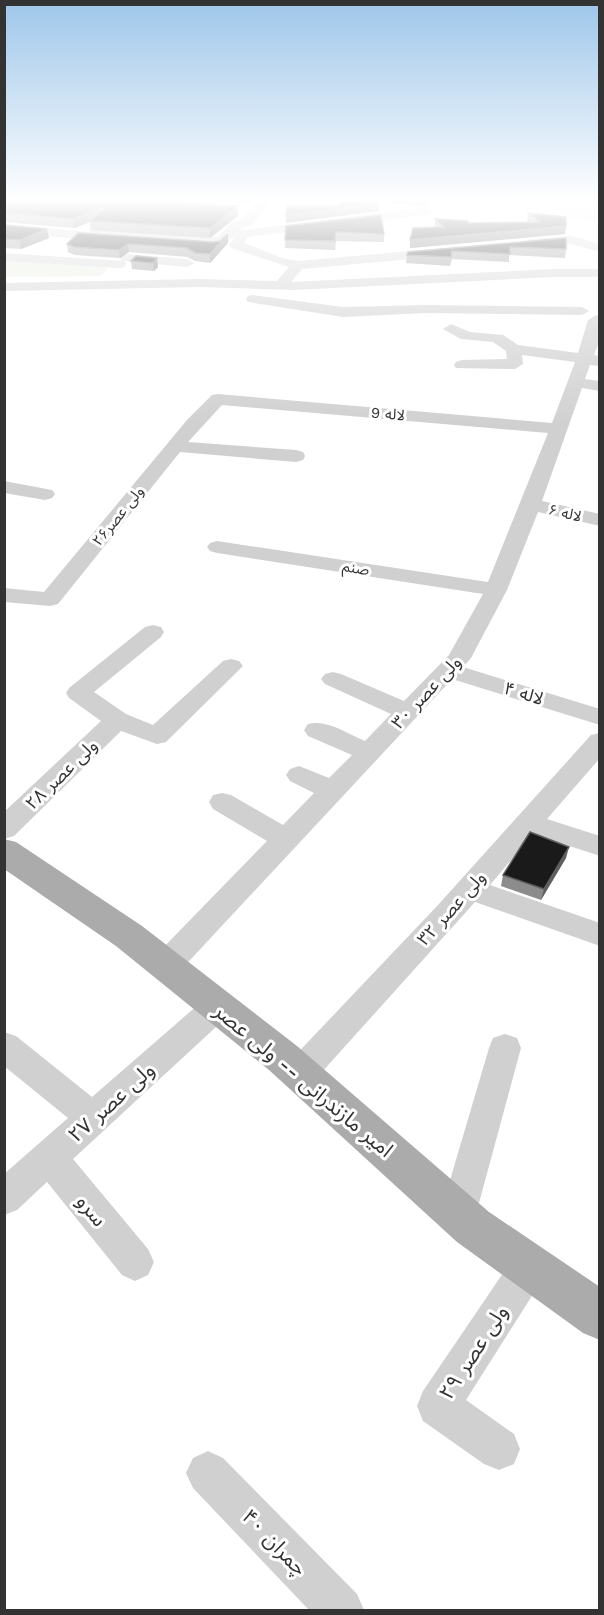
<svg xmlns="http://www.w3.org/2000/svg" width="604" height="1615" viewBox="0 0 604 1615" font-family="'Work Sans','Noto Sans Arabic',sans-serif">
<rect width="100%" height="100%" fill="#fff"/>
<!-- green -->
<path fill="#e6ecdf" d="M560,200H599V219L564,218Z
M5,261L100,266L108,269L100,276L5,277Z"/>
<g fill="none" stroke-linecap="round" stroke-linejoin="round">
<!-- minor -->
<path fill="#d0d0d0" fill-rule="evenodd" d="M259,200H272L252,225L242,228L227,243L214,248L190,246L189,241L118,236L117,241L112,242L4,232V224L89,232L90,228L95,227L218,237L232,222L242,219Z
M426,207L430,208L432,211L430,214L255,236L248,237L244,243L282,258L298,261L444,248L451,252L444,256L302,269L291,282L554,269H600V277H554L293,290L199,287L4,291V283L199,279L277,281L289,267L231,248L229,245L238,231Z
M571,236L600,244V252L571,244L530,247L523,243L530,239Z
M4,253L122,261L120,258L122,255L127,254L187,259L194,263L187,267L124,261L126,264L124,267L119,268L4,261Z
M253,295L343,307L426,305L582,307L589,311L582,315L426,313L343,317L248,302L246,299L248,296Z
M596,315L600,316V339L594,355L600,356V366L590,365L585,379L600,381V391L582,388L542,501L600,514V526L538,512L507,590L471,658L463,667L600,709V725L452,679L177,974L166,977L155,974L151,965L155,956L267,841L213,809L209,802L213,795L222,793L231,795L283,825L314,793L290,781L286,775L290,769L299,766L329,778L352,755L308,736L304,730L308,724C327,719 348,734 365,741L391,714L325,684L321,679L325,674L333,672L341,674L404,701L449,655L483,594L217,553L210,551L207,547L210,543L217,541L488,582L548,433L222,405L188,442L296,450L303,452L305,456L303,460L296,462L180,452L58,604L50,606L4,602V588L44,592L187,420L212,395L218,394L552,423L575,362L522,355L523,364L515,369L456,368L454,365L456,362L462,360L507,359L506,351L493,342L461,339L443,329L451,324L470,332L503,335L518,345L578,353L588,320Z
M4,481L52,490L55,494L52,498L45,500L4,493Z
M153,625L161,627L164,632L161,637L94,692L126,714L153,725L223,661L231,659L239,661L243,666L166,742L157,744L121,731L14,836L4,839V812L101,721L69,698L66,693L69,688L145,627Z
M600,733V758L547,819L600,836V856L533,834L490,885L600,923V946L475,902L312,1083L300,1087L288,1083L283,1073L288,1063L438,905L591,735Z
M218,993L229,997L234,1006L229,1015L73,1159L148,1249L154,1262L148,1275L135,1281L122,1275L47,1182L17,1210L4,1215V1174L68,1118L4,1066V1032L16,1036L92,1097L207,997Z
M505,1034L517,1038L521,1048L476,1214L471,1226L458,1231L445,1226L440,1214L489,1048L493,1038Z
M529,1248L542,1254L548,1267L542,1280L466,1400L514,1434L520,1449L514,1464L499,1470L484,1464L423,1421L417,1406L423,1391L516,1254Z
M208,1451L223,1458L357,1594L364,1610H309L193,1488L186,1473L193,1458Z"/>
<!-- major -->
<path fill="#ababab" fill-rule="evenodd" d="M4,839L16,842L142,926L297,1046L489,1212L600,1287V1340L583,1333L457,1242L269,1070L116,946L4,869Z"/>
</g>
<!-- wall -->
<path fill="#8c8c8c" d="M4,200L238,216L210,238L91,230L90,222L74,228L4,222Z
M184,200H251L248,204Z
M391,200H429V206L411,207L408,204H391Z
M528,213L566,226L565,234L410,248L435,227V219L468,223L529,222L527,221Z
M4,225L47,229L49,238L21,249L4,248Z
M286,226L384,234V242L336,241L335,250L285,248Z
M566,238V249L565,258L509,255V262L452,259L450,266L406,263L407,255Z
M228,243L210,263L195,261L187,257L129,252L120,258L75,255L68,252L67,244Z
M157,258L158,267L154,271L132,269L131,261Z
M566,858L541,900L501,886L503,875Z"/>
<!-- shaded-wall -->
<path fill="#5f5f5f" d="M379,203V211L286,223V215Z
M106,206L90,221V222L74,228L73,219Z
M238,206V216L210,238V228Z
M566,226L565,234L410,248V240Z
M47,229L49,238L21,249L20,240Z
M228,234V243L210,263V254Z
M128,244L129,252L120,258L119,250Z
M157,258L158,267L154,271L153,263Z
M569,847L566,858L541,900L544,889Z"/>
<!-- building -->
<path fill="#1a1a1a" stroke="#5f5f5f" stroke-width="1.5" d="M4,200H133L238,206L210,228L90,221L106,206L73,219L4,213Z
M340,200H379V203L286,215L287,206H340Z
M528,213L566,217V226L410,240L413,228L444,227L435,219L468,221V223L540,222Z
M381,215L384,234L336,232L335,241L285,240L286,226Z
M4,225L47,229L20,240L4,239Z
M78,233L213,242L220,241L228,234L210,254L195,253L187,248L128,244L119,250L74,247L67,244Z
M566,238V249L510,247V254L452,251L451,257L407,255L408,252Z
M136,256L157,258L153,263L131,261Z
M530,832L569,847L544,889L503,875Z"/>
<!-- sky -->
<linearGradient id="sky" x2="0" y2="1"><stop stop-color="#9ec6ea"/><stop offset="0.47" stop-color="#fff"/><stop offset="1" stop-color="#fff" stop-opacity="0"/></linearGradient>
<rect width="604" height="426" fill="url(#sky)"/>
<g text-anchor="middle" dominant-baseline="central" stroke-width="6" stroke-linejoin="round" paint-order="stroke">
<!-- far-street labels -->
<g font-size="15" fill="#333" stroke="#fff">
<text transform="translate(388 414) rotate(5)">لاله 9</text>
<text transform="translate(565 513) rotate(13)">لاله ۶</text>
<text transform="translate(118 516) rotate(-51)">ولی عصر۲۶</text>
<text transform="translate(356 568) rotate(9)">صنم</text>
</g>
<!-- street labels -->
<g font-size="18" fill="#333" stroke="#fff">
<text transform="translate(426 692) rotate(-47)">ولی عصر ۳۰</text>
<text transform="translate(524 693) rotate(17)">لاله ۴</text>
<text transform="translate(61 774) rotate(-44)">ولی عصر ۲۸</text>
<text transform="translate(451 908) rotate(-48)">ولی عصر ۳۲</text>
</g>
<!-- near-street labels -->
<g font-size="21" fill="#333" stroke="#fff">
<text transform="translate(304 1080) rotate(40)">امیر مازندرانی -- ولی عصر</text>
<text transform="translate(111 1102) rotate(-42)">ولی عصر ۲۷</text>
<text transform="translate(92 1210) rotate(51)">سرو</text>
<text transform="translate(473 1352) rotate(-57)">ولی عصر ۲۹</text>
<text transform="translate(275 1542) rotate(46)">چمران ۴۰</text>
</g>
</g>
<!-- border -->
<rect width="604" height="1615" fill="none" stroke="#333333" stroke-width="12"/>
</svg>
